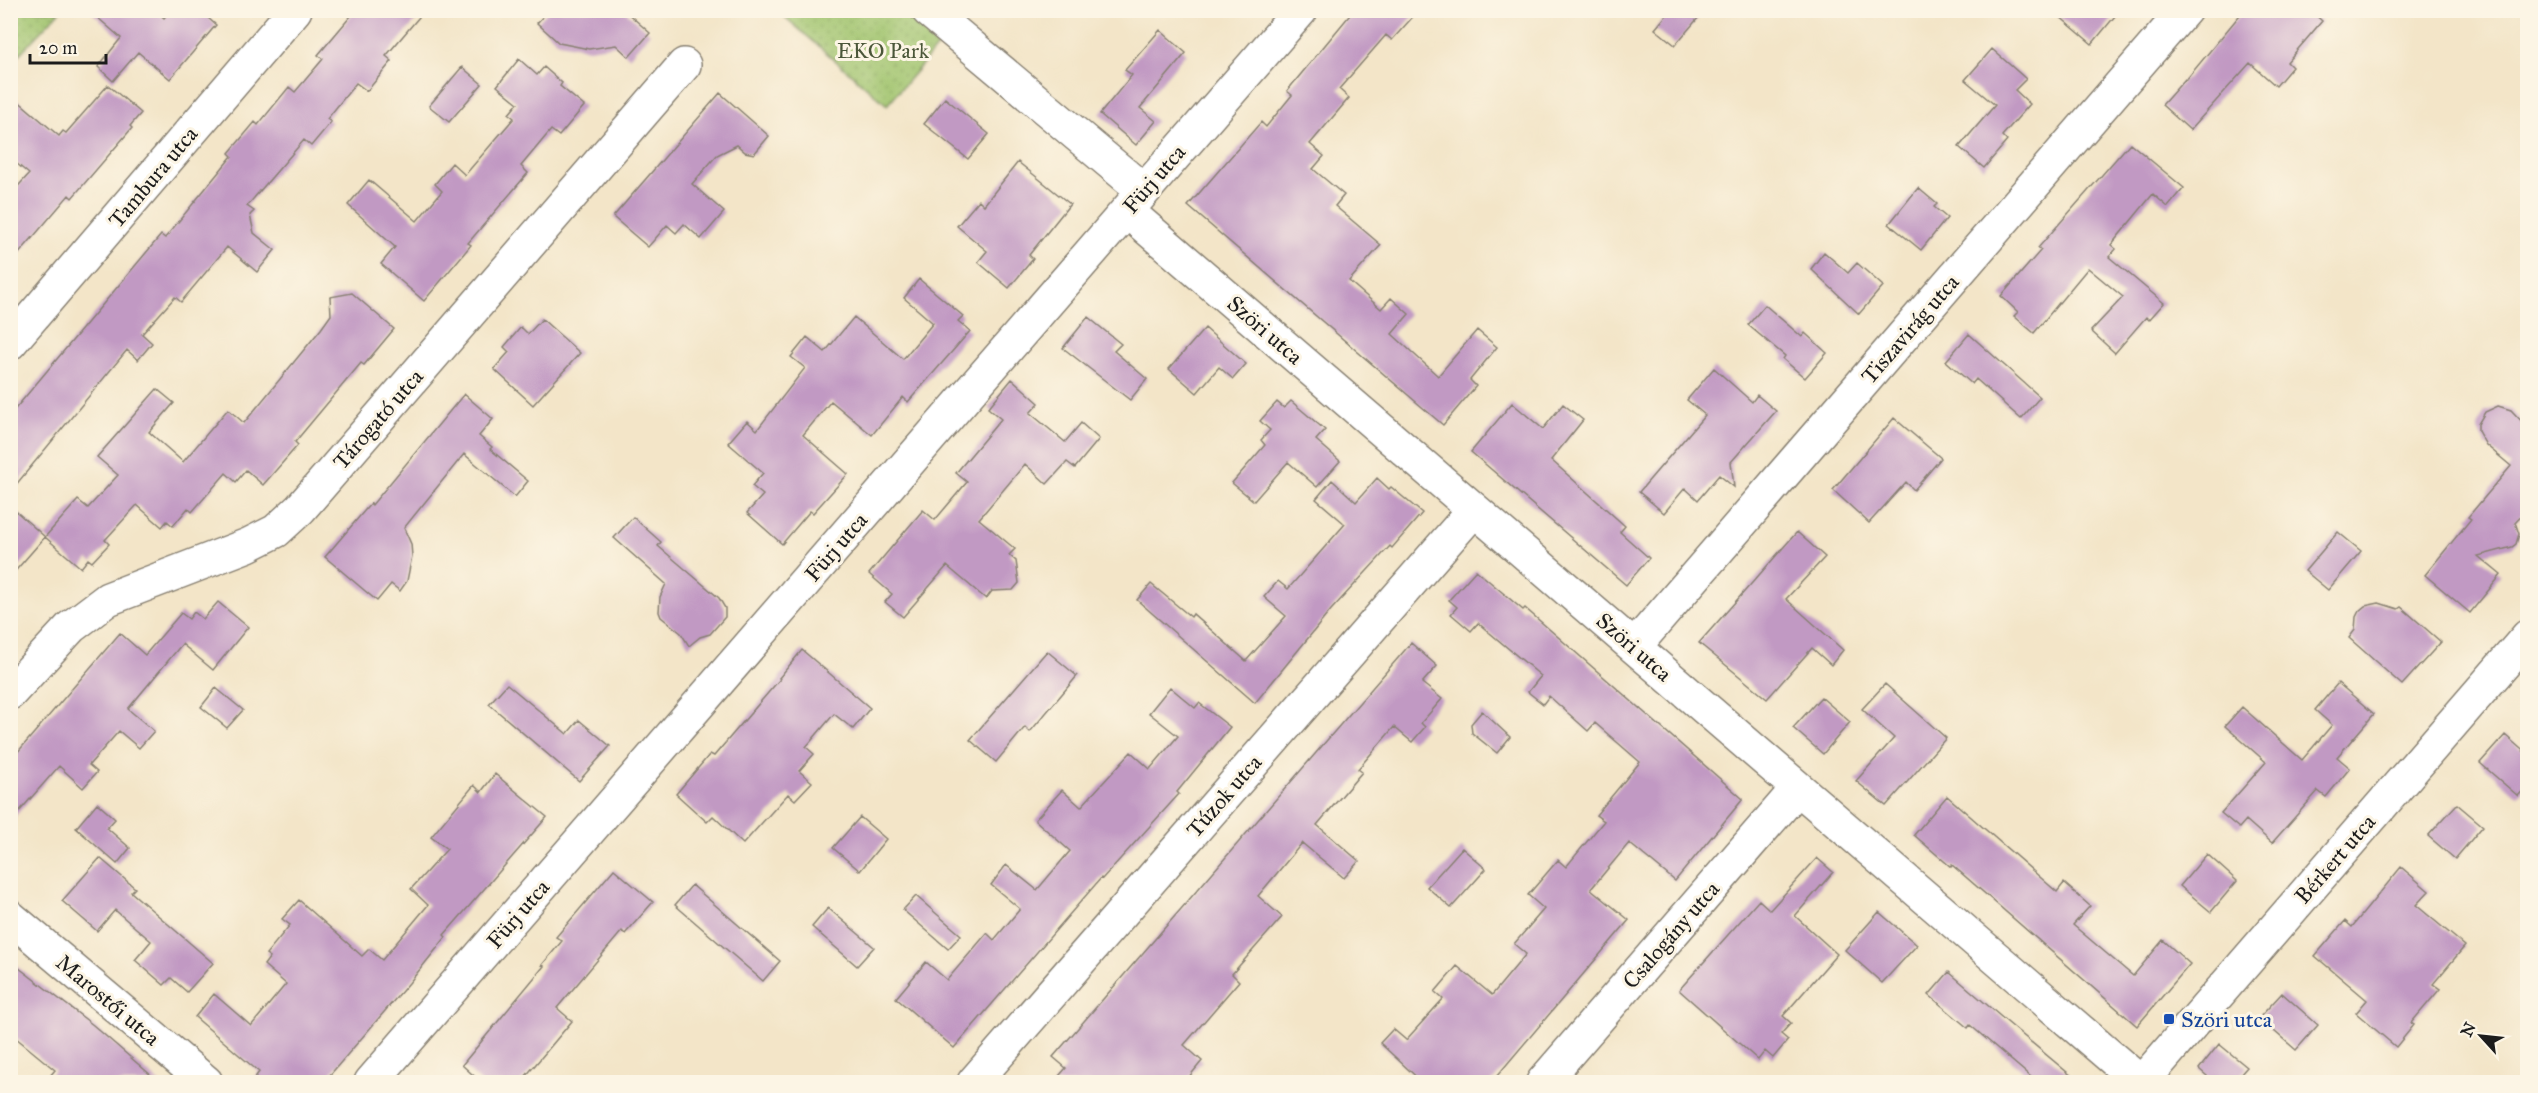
<svg xmlns="http://www.w3.org/2000/svg" width="2538" height="1093" viewBox="0 0 2538 1093" font-family="'IM FELL Great Primer',serif">
<defs>
<pattern id="green-dots" width="8" height="8" patternUnits="userSpaceOnUse" patternTransform="scale(1.5)"><rect width="8" height="8" fill="#a2c56f"/><path d="M2 2h.1M6 6h.1" fill="none" stroke="#8ba960" stroke-width="1.8" stroke-linecap="round"/></pattern>
</defs>
<rect width="100%" height="100%" fill="#fcf5e5"/>
<filter id="ink" filterUnits="userSpaceOnUse"><feTurbulence type="fractalNoise" baseFrequency=".0167" numOctaves="2"/><feDisplacementMap in="SourceGraphic" scale="12" xChannelSelector="R" yChannelSelector="G"/><feConvolveMatrix kernelMatrix="1 2 1 2 8 2 1 2 1" color-interpolation-filters="sRGB"/></filter>
<filter id="wash" filterUnits="userSpaceOnUse"><feTurbulence type="fractalNoise" baseFrequency=".008" numOctaves="4" result="noise"/><feDisplacementMap in="SourceGraphic" scale="24" xChannelSelector="R" yChannelSelector="G"/><feGaussianBlur stdDeviation="1.35" result="paint"/><feColorMatrix in="noise" values="0 0 0 0 0 0 0 0 0 0 0 0 0 0 0 0 0 1.4 0 .05"/><feComposite in="paint" operator="in"/></filter>
<g filter="url(#wash)">
<rect width="100%" height="100%" fill="#f3e5c8"/>
<!-- green -->
<path fill="url(#green-dots)" stroke="#5f7046" stroke-width="1.5" d="M11,10L60,11L11,63L10,11Z
M778,11H968L887,105Z"/>
<g id="blocks">
<!-- building -->
<path fill="#c199c3" d="M89,10H155L164,18L171,10H199L216,25L170,79L138,52L113,81L98,67L121,38Z
M356,10H425L386,56L392,61L367,91L356,83L327,119L331,122L311,146L304,140L247,206L254,211L250,215L254,233L275,250L257,272L227,247L181,302L175,297L142,334L152,343L138,360L127,350L10,492V415L161,235L165,238L232,156L229,153L255,122L258,125L289,87L295,92L323,59L318,55Z
M549,10H624L650,33L629,57L616,45L589,49L559,43L537,23Z
M1354,10H1419L1392,40L1386,35L1339,89L1349,98L1310,144L1324,156L1313,169L1344,195L1335,206L1381,245L1349,281L1381,309L1391,298L1409,314L1392,334L1438,376L1477,330L1497,347L1470,380L1476,386L1443,425L1188,206L1261,122L1266,127L1292,95L1287,91Z
M1671,10H1705L1675,45L1655,29Z
M2052,10H2120L2092,44Z
M2244,10H2310L2322,21L2287,62L2292,67L2276,86L2250,63L2190,130L2162,105L2185,79L2186,80Z
M1160,30L1186,53L1140,108L1156,121L1136,145L1100,114L1132,75L1125,70Z
M1992,49L2026,79L2015,90L2030,104L2002,136L2007,141L1984,168L1959,147L1995,105L1965,80Z
M519,59L537,75L544,67L562,83L560,86L584,106L559,136L551,130L521,166L528,173L468,243L471,245L424,301L381,264L395,247L348,205L369,180L417,221L442,191L435,184L452,163L465,175L514,118L509,114L518,103L497,86Z
M462,67L482,84L449,122L429,106Z
M108,85L141,113L130,126L132,128L72,198L69,195L10,264V195L29,174L10,158V94L59,136L63,131L66,133Z
M720,93L769,136L754,154L745,152L737,145L717,155L692,184L724,212L701,239L684,224L676,233L667,225L648,247L613,217Z
M945,98L989,134L968,159L924,124Z
M2130,143L2184,188L2168,207L2153,194L2111,245L2116,249L2109,257L2164,303L2149,320L2146,317L2115,353L2091,331L2123,297L2088,268L2034,333L2014,316L2018,312L2001,296L2041,250L2038,248Z
M1018,162L1070,204L1029,255L1033,259L1009,288L978,262L987,251L957,226L979,200L984,205Z
M1918,188L1937,204L1934,207L1947,218L1921,250L1889,224Z
M1824,252L1848,273L1857,263L1883,286L1859,314L1811,269Z
M919,279L963,316L958,321L970,331L908,402L903,397L872,435L831,401L803,435L848,474L813,513L810,511L782,544L747,513L763,495L752,486L763,473L728,443L747,421L757,430L805,368L791,357L807,337L825,352L854,317L903,359L933,323L904,298Z
M352,293L394,329L364,365L361,363L295,442L298,445L263,485L246,470L236,482L226,473L192,512L188,508L173,526L167,521L162,527L137,505L105,540L109,544L92,562L88,559L81,568L45,537L78,500L88,508L118,475L97,457L157,389L174,403L149,432L183,462L228,409L244,423L321,329L331,315L330,297Z
M1765,305L1802,337L1805,333L1827,353L1805,378L1783,359L1785,356L1748,325Z
M1088,317L1121,344L1114,351L1147,379L1130,400L1063,348Z
M542,319L580,353L533,405L494,369L509,352L504,347L521,327L528,334Z
M1205,328L1246,364L1233,379L1219,367L1197,393L1169,369Z
M1969,334L2040,397L2021,419L1976,379L1972,384L1946,361Z
M1714,368L1752,402L1757,395L1776,411L1731,462L1734,487L1719,475L1698,500L1685,488L1664,513L1639,492L1705,415L1687,400Z
M1012,379L1039,403L1030,413L1065,442L1081,423L1099,439L1075,468L1067,462L1047,484L1025,464L979,519L1015,549L1009,555L1016,561L1019,583L1013,590L992,591L986,599L947,566L903,617L885,602L892,594L869,574L923,510L935,520L967,482L956,473L1001,419L988,408Z
M464,394L493,419L479,436L492,447L490,449L528,481L515,497L464,454L404,528L411,544L412,556L407,581L400,591L391,584L377,601L325,557L371,503L372,505Z
M1291,401L1325,430L1316,440L1340,461L1317,487L1288,462L1254,501L1232,483L1265,445L1261,440L1270,430L1260,421L1277,402L1284,408Z
M1512,403L1543,429L1563,404L1583,420L1551,460L1625,526L1620,532L1649,558L1626,585L1471,452Z
M2498,406L2511,410L2528,428V508L2515,522L2519,534L2516,544L2512,547L2478,556L2501,575L2470,613L2425,575L2471,519L2468,517L2511,466L2486,445L2478,431V424L2485,412Z
M1894,418L1941,458L1914,490L1906,482L1869,523L1833,490Z
M1377,478L1389,489L1391,487L1422,513L1392,548L1390,546L1331,610L1255,703L1137,600L1151,584L1191,617L1193,614L1246,661L1286,616L1264,597L1278,581L1288,589L1345,524L1316,499L1332,480L1356,502Z
M10,506L45,537L10,577Z
M633,517L661,542L658,546L719,598L725,608V617L710,634L700,637L689,646L681,633L661,617L659,612L660,597L666,584L614,538Z
M1797,532L1825,557L1786,599L1843,650L1831,665L1812,648L1767,699L1699,643Z
M2338,532L2361,551L2328,590L2305,571Z
M1476,570L1523,610L1525,608L1743,799L1675,881L1629,843L1591,889L1629,920L1491,1083H1423L1380,1043L1393,1029L1406,1040L1443,999L1435,992L1457,966L1492,995L1526,954L1514,944L1544,909L1528,895L1558,860L1566,867L1604,821L1596,815L1640,762L1595,723L1588,731L1549,696L1543,704L1528,692L1541,676L1478,623L1471,631L1451,614L1457,607L1449,600Z
M218,602L248,627L213,670L182,644L128,709L154,731L139,748L119,731L89,765L97,772L83,788L59,766L10,822V761L120,633L145,655L181,613L189,619L194,612L203,619Z
M2379,603L2398,609L2401,607L2441,642L2402,685L2349,638L2355,630L2356,617L2359,611L2365,606Z
M1411,643L1437,666L1422,683L1442,699L1421,723L1425,727L1412,742L1394,727L1358,769L1362,772L1317,825L1359,861L1344,878L1302,843L1258,896L1282,917L1232,974L1239,981L1184,1045L1202,1061L1184,1083H1053L1066,1068L1053,1057Z
M802,650L870,708L853,729L834,714L806,747L814,754L799,771L812,782L795,800L788,794L743,844L713,816L707,822L676,794L710,754L714,756L780,679L779,678Z
M1047,651L1077,676L1030,732L1025,727L996,762L970,740Z
M2338,683L2374,714L2337,757L2350,768L2326,797L2318,791L2272,843L2246,820L2239,828L2221,813L2266,762L2225,726L2242,707L2302,760L2332,725L2315,710Z
M507,684L567,734L579,720L610,746L579,781L489,704Z
M1885,684L1946,738L1886,806L1856,781L1894,738L1862,709Z
M1170,687L1195,708L1199,703L1230,727L1177,792L1179,794L1102,879L1101,878L954,1048L896,998L926,962L947,980L987,933L994,940L1020,909L991,885L1006,865L1037,890L1070,851L1035,820L1062,790L1081,807L1131,752L1150,769L1178,736L1149,713Z
M216,688L243,710L227,728L201,707Z
M1821,697L1850,722L1823,754L1793,728Z
M1482,711L1510,737L1497,753L1472,733L1471,724Z
M2505,735L2528,755V785L2518,796L2480,763Z
M495,774L547,817L444,935L446,937L409,983L323,1083H251L259,1072L195,1017L214,994L251,1026L286,984L264,965L270,957L266,954L290,925L282,919L299,900L362,956L369,949L382,960L428,905L411,889L447,849L431,837L474,785L481,792Z
M1947,796L2057,892L2064,883L2090,906L2073,925L2133,976L2163,940L2190,964L2137,1026L1952,865L1951,867L1914,835Z
M97,803L115,819L107,828L130,848L117,864L76,828Z
M2457,804L2483,826L2455,859L2428,836Z
M860,817L886,839L860,871L833,848Z
M1462,848L1486,869L1451,908L1427,887Z
M2207,854L2237,881L2211,912L2180,886Z
M100,858L135,888L131,892L213,963L187,992L171,978L164,985L135,960L151,941L115,910L97,931L62,901Z
M1817,858L1833,872L1795,916L1837,954L1783,1016L1791,1023L1781,1034L1788,1040L1773,1058L1765,1051L1758,1060L1679,990L1759,900L1770,910Z
M2401,867L2429,891L2416,905L2465,946L2433,984L2440,989L2411,1023L2414,1025L2396,1047L2356,1013L2367,1000L2315,956L2345,921L2352,927Z
M614,869L653,902L625,934L622,931L557,1008L572,1021L520,1083H482L462,1065L544,966L542,965L562,941L556,937Z
M692,885L780,961L763,981L675,905Z
M916,896L961,935L948,949L903,910Z
M828,908L874,947L857,966L812,927Z
M1879,912L1917,945L1882,983L1845,950Z
M10,961L93,1025L160,1083H44L55,1070L10,1033Z
M1949,972L2007,1022L2080,1083H2038L1970,1025L1968,1028L1929,995Z
M2282,993L2318,1025L2296,1050L2259,1018Z
M2219,1044L2247,1067L2233,1083H2215L2199,1069Z"/>
</g>
</g>
<g filter="url(#ink)">
<use href="#blocks" fill-opacity="0" stroke="#888072" stroke-width="1.5"/>
<g fill="none" stroke-linecap="round" stroke-linejoin="round">
<defs>
<path id="minor" d="M928,10L1144,191
M1127,211L2140,1082
M10,343L295,10
M1634,647L2185,10
M10,693L71,627L108,599L248,545L276,531L300,509L684,65
M10,917L206,1082
M371,1082L1301,10
M974,1082L1474,510
M1543,1082L1798,788
M2142,1082L2528,636"/>
</defs>
<!-- minor casing -->
<use href="#minor" stroke="#888072" stroke-width="36"/>
<!-- minor -->
<use href="#minor" stroke="#fff" stroke-width="33"/>
</g>
</g>
<!-- markers -->
<rect fill="#1a4fb4" stroke="#fcf5e5" stroke-width="2" x="2163" y="1013" width="12" height="12" rx="3"/>
<g text-anchor="middle" dominant-baseline="central" stroke-width="6" stroke-linejoin="round" paint-order="stroke">
<!-- park labels -->
<g font-size="22" fill="#4b5739" stroke="#fcf5e5">
<text x="883" y="50">EKO Park</text>
</g>
<!-- street labels -->
<g font-size="22" fill="#1c1c1c" stroke="#fcf5e5">
<text transform="translate(153 177) rotate(-50)">Tambura utca</text>
<text transform="translate(1154 179) rotate(-49)">Fürj utca</text>
<text transform="translate(1910 329) rotate(-49)">Tiszavirág utca</text>
<text transform="translate(1265 330) rotate(41)">Szöri utca</text>
<text transform="translate(378 419) rotate(-49)">Tárogató utca</text>
<text transform="translate(836 547) rotate(-49)">Fürj utca</text>
<text transform="translate(1634 647) rotate(41)">Szöri utca</text>
<text transform="translate(1224 796) rotate(-49)">Túzok utca</text>
<text transform="translate(2335 859) rotate(-49)">Bérkert utca</text>
<text transform="translate(518 914) rotate(-49)">Fürj utca</text>
<text transform="translate(1671 935) rotate(-49)">Csalogány utca</text>
<text transform="translate(108 1000) rotate(40)">Marostői utca</text>
</g>
<!-- transit labels -->
<g font-size="22" fill="#164399" stroke="#fcf5e5" text-anchor="start">
<text x="2181" y="1019">Szöri utca</text>
</g>
</g>
<!-- margin -->
<rect width="2538" height="1093" fill="none" stroke="#fcf5e5" stroke-width="36"/>
<!-- north arrow -->
<g transform="translate(2481 1036) rotate(297)" stroke="#fcf5e5" stroke-width="4.5" paint-order="stroke">
<path d="M0-4.5L10 22L0 15L-10 22Z" fill="#1c1c1c"/>
<text y="-9" font-size="16" font-weight="bold" text-anchor="middle" fill="#1c1c1c">N</text>
</g>
<!-- scale -->
<path d="M30 54v9h76v-9" fill="none" stroke="#1c1c1c" stroke-width="3"/>
<text x="39" y="54" font-size="18" fill="#1c1c1c" stroke="#fcf5e5" stroke-width="4.5" paint-order="stroke">20 m</text>
</svg>
